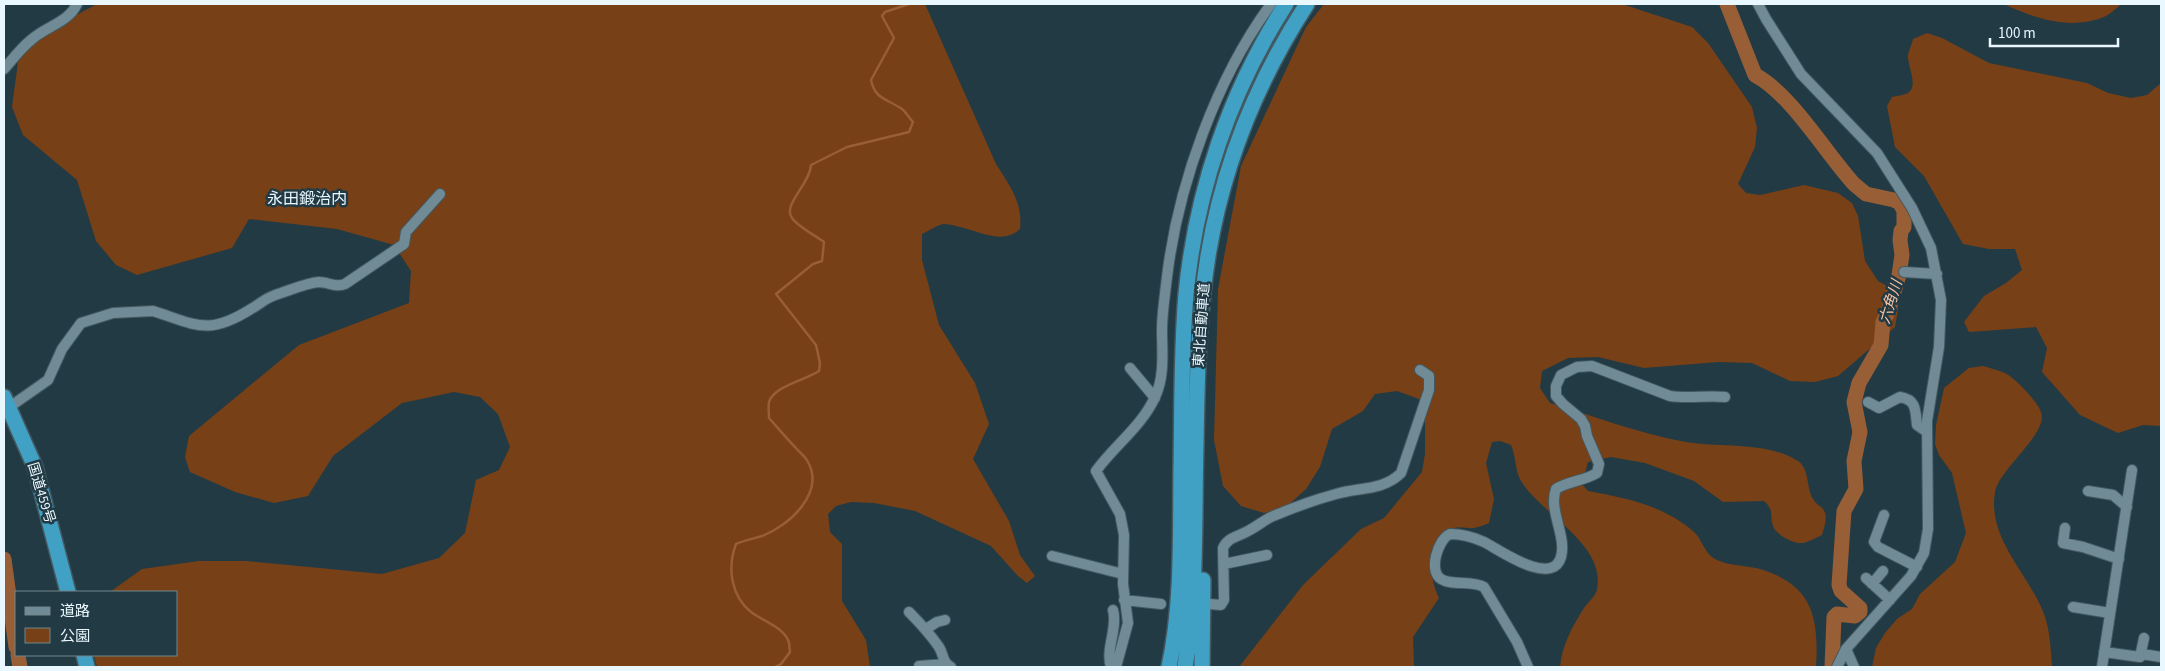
<svg xmlns="http://www.w3.org/2000/svg" width="2165" height="671" viewBox="0 0 2165 671" font-family="'Source Sans 3','Noto Sans JP',sans-serif">
<rect width="100%" height="100%" fill="#223a44"/>
<!-- green -->
<path fill="#784016" d="M97,4H925L996,164C1010,186 1023,203 1020,229C1002,246 977,230 956,226C953,225 948,224 944,224C937,225 929,231 922,234V260L939,325L975,383L989,424L973,459L1009,521L1020,555L1035,576L1027,583L1018,576L991,546L915,511L874,503L851,502L836,506L828,514L830,532L842,544V601L866,640L870,667H97L94,655H176V592H110L142,569L199,561H246L382,574L439,558L465,533L476,480L499,470L510,447L498,414L480,397L454,392L402,403L333,456L308,496L274,503L235,492L190,472L185,457L189,436L299,345L409,303L411,271L394,245L337,229L249,219L232,248L137,275L116,265L96,241L77,180L23,135L12,107L18,62L39,35Z
M1324,4H1622L1692,27L1708,43L1752,107L1757,128L1755,147L1738,184L1746,193L1760,195L1804,185L1838,193L1852,203L1858,216L1865,261L1878,281L1896,291L1898,310L1895,327L1838,376L1815,382L1790,381L1752,363L1719,362L1644,368L1598,357L1568,358L1542,371L1540,388L1550,403C1595,416 1639,434 1686,442C1721,448 1766,441 1798,461C1810,469 1806,488 1813,499C1816,505 1823,506 1825,513C1827,520 1824,528 1822,535C1817,537 1809,542 1803,543C1794,544 1776,535 1773,526C1769,514 1775,511 1764,501L1723,502L1694,481L1645,463L1611,457L1588,462L1582,484L1588,491C1626,498 1663,505 1694,532C1701,538 1704,551 1712,557C1724,566 1745,565 1760,569C1813,585 1819,618 1816,667H1560C1562,645 1572,627 1584,608C1588,602 1596,596 1597,589C1606,544 1541,514 1521,481C1515,471 1516,456 1511,445L1500,441L1492,442L1486,463L1494,499L1489,523C1484,525 1479,527 1474,528C1468,529 1460,526 1454,528C1425,540 1428,575 1439,598L1413,637L1414,667H1239L1303,585L1361,529L1384,518L1422,472L1425,454V418L1419,399L1397,391L1375,394L1363,411L1332,429L1320,467L1306,489L1285,508L1264,513L1241,506L1223,486L1214,440L1218,289L1241,166L1306,27Z
M2004,4H2121C2117,8 2111,13 2106,16C2072,31 2035,19 2004,4Z
M1927,33L1942,38L1989,63L2087,83L2108,93L2131,98L2147,95L2161,83V426L2143,425L2118,433L2080,415L2042,372L2047,348L2036,327L1969,332L1964,322L1984,296L2006,283L2022,270L2015,249H1989L1963,244L1924,176L1895,147L1887,106L1892,97C1897,96 1904,95 1908,93C1919,86 1907,65 1908,55C1909,50 1912,44 1913,39Z
M1983,366C1990,368 1998,370 2005,373C2014,377 2038,402 2041,412C2049,433 1999,469 1995,492C1987,539 2029,574 2044,614C2050,630 2051,651 2052,667H1872L1876,648L1885,633L1897,619L1912,609L1920,594L1955,562L1966,533L1952,473L1939,455L1935,444L1936,425L1944,388L1969,368Z"/>
<g fill="none" stroke-linecap="round" stroke-linejoin="round">
<!-- stream -->
<path stroke="#985e36" stroke-width="2.5" d="M775,667L781,664L790,652C789,649 790,643 788,640C782,627 763,621 751,612C731,596 727,568 736,544C745,540 753,539 762,536C789,526 825,493 808,462C806,457 799,452 795,447C786,438 778,428 769,418C769,413 768,406 769,402C774,386 806,380 819,371L820,363L816,345L776,294L813,264L822,261L824,242C816,236 797,226 792,218C782,205 810,184 811,165L847,147L909,132L913,122C909,118 906,112 902,109C888,99 875,100 871,80L894,38L882,16L885,12L909,4"/>
<!-- river -->
<path stroke="#985e36" stroke-width="15" d="M1727,4L1755,75C1791,94 1825,152 1854,184L1866,194L1894,200L1900,203L1904,211V227L1901,231L1900,240L1902,255L1899,275L1888,312L1883,322L1881,345L1859,383L1854,402L1860,432L1854,461L1856,489L1844,511L1839,585L1841,591L1860,608V612L1855,616L1837,614L1834,617L1832,667
M4,559L16,647
M18,655L20,667"/>
<defs>
<path id="minor" d="M1758,4L1766,19L1801,74L1877,153L1912,208L1931,248L1941,300L1939,347L1927,421L1928,529L1924,553L1911,576L1846,649L1837,667
M4,69C12,60 21,48 31,40C46,26 68,23 77,4
M1904,272L1937,274
M1130,368L1155,398
M1868,402L1879,408L1900,397C1917,400 1915,410 1917,425L1927,432
M8,408L48,380L62,349L81,323L113,313L153,311C197,325 208,336 251,309C265,301 264,298 281,293C293,289 307,283 319,282C328,282 336,288 345,284L404,244L406,232L440,194
M2088,491L2113,495L2127,507
M1884,515L1874,542L1878,547L1917,567
M2065,528L2063,543L2083,547L2119,559
M1052,556L1123,574
M1224,564L1267,555
M1866,578L1890,600
M1872,584L1883,571
M1124,600L1161,604
M1209,604L1221,605L1224,600L1223,548C1228,537 1238,537 1248,531C1256,527 1263,521 1271,517C1292,508 1314,500 1336,494C1359,487 1383,491 1401,473L1429,390V376L1420,370
M2073,607L2110,613
M909,612C920,623 930,634 939,647C944,655 942,662 951,667
M926,629L937,622L945,620
M1846,649L1854,667
M2104,652L2140,657L2144,638
M2142,654L2161,657
M919,666L945,664
M1111,667C1105,649 1118,629 1113,610
M1116,667L1128,623L1123,584L1124,535L1120,514L1096,471C1115,445 1142,426 1155,397C1165,376 1162,352 1162,330C1162,313 1165,295 1167,277C1178,185 1216,79 1271,4
M1528,667L1517,642L1484,587C1472,580 1452,586 1441,579C1428,571 1438,539 1450,534C1462,534 1473,537 1484,542C1498,549 1552,588 1561,557C1567,536 1548,510 1556,489C1568,481 1584,481 1597,473L1599,464L1587,436L1585,426L1581,419L1563,404L1556,396V386L1561,375L1577,367L1592,366L1670,396C1689,399 1706,395 1725,397
M2102,667L2132,470"/>
<path id="highway" d="M4,397L35,467L68,592
M84,655L87,667
M1169,667C1183,602 1180,534 1181,468C1182,410 1181,352 1186,294C1196,191 1230,91 1286,4
M1185,667C1197,593 1194,519 1196,444C1197,382 1198,318 1208,256C1223,165 1257,81 1307,4
M1202,667L1203,580"/>
</defs>
<!-- minor casing -->
<use href="#minor" stroke="#435961" stroke-width="12"/>
<!-- highway casing -->
<use href="#highway" stroke="#435961" stroke-width="18"/>
<!-- minor -->
<use href="#minor" stroke="#718b96" stroke-width="10"/>
<!-- highway -->
<use href="#highway" stroke="#40a1c5" stroke-width="15"/>
</g>
<g text-anchor="middle" dominant-baseline="central" stroke-width="5" stroke-linejoin="round" paint-order="stroke">
<!-- street labels -->
<g font-size="14" fill="#e9f7fe" stroke="#223a44">
<text transform="translate(1202 325) rotate(-86)">東北自動車道</text>
<text transform="translate(41 493) rotate(73)">国道459号</text>
</g>
<!-- water labels -->
<g font-size="15" font-style="italic" fill="#f7c3a2" stroke="#223a44">
<text transform="translate(1891 302) rotate(-73)">六角川</text>
</g>
<!-- quarter labels -->
<g font-size="16" fill="#e9f7fe" stroke="#223a44">
<text x="307" y="199">永田鍛治内</text>
</g>
</g>
<!-- border -->
<rect width="2165" height="671" fill="none" stroke="#e9f7fe" stroke-width="10"/>
<!-- legend -->
<rect x="15" y="591" width="162" height="65" fill="#223a44" stroke="#72868e"/>
<rect x="25" y="607" width="25" height="8" fill="#718b96" stroke="#72868e"/>
<text x="60" y="616" font-size="15" fill="#e9f7fe">道路</text>
<rect x="25" y="628" width="25" height="15" fill="#784016" stroke="#72868e"/>
<text x="60" y="641" font-size="15" fill="#e9f7fe">公園</text>
<!-- scale -->
<path d="M1990 38v8h128v-8" fill="none" stroke="#e9f7fe" stroke-width="2.5"/>
<text x="1998" y="38" font-size="15" fill="#e9f7fe" stroke="#223a44" stroke-width="4" paint-order="stroke">100 m</text>
</svg>
